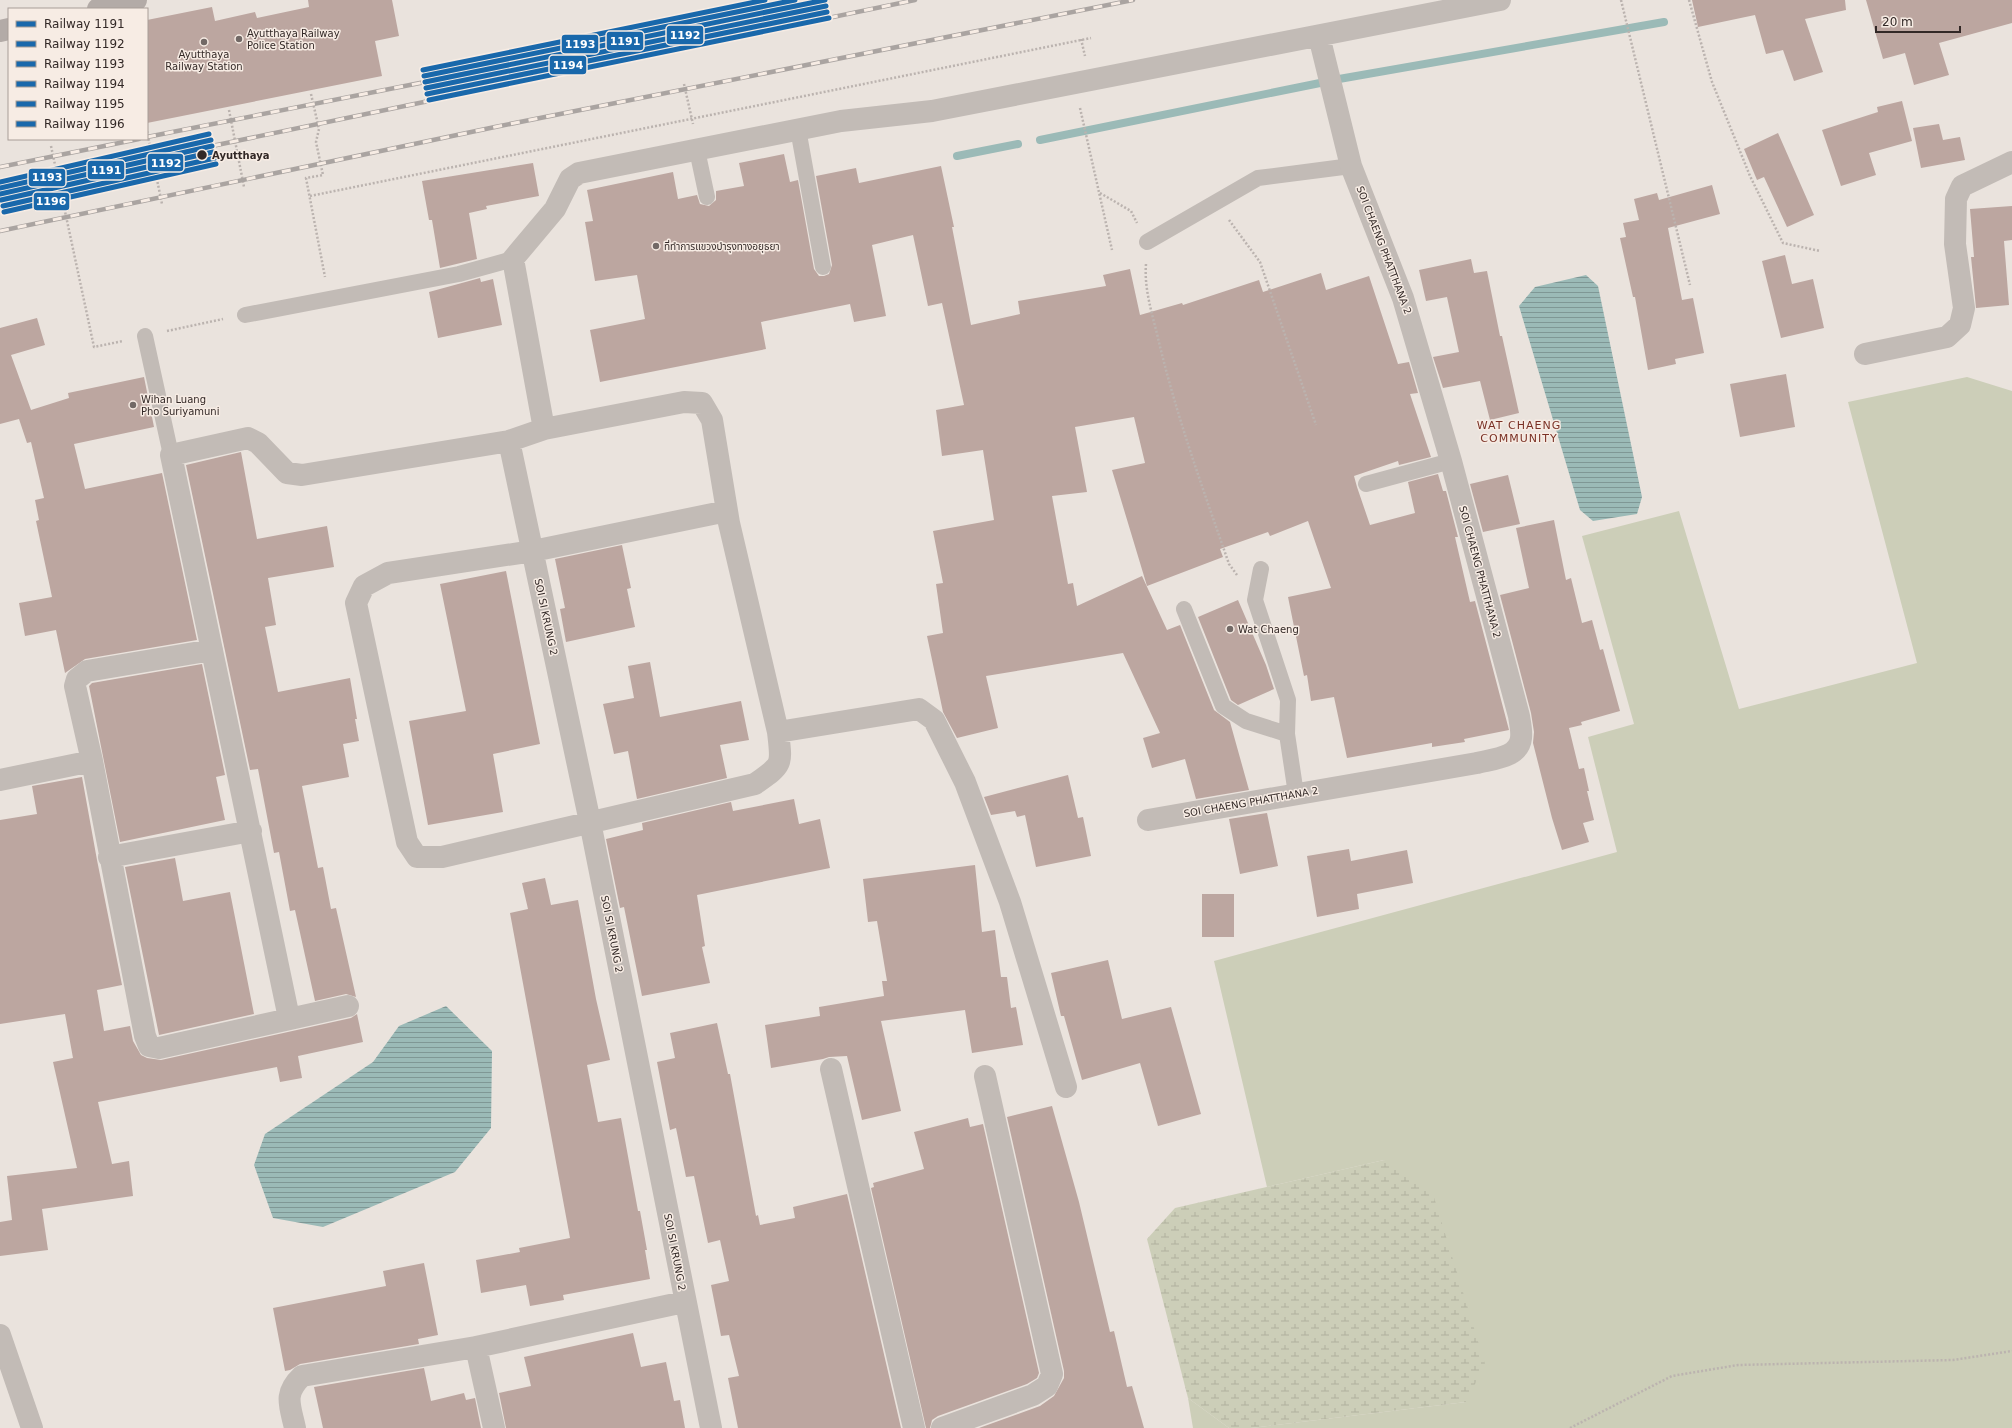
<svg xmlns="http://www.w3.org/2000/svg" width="2012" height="1428" viewBox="0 0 2012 1428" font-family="'DejaVu Sans','Noto Sans Thai',sans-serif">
<defs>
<pattern id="wetland-marsh" width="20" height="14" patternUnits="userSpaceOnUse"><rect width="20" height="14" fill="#ccceb8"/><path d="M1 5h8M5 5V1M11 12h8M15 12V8" fill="none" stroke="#b0b19e"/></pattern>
<pattern id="water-rules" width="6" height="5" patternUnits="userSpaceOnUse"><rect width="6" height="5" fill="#9bbab7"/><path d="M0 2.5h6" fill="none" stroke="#7f9795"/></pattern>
</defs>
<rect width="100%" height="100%" fill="#eae3dd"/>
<!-- grass -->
<path fill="#ccceb8" d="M1967,377L2012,391V1428H1251L1466,1402L1384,1160L1267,1187L1214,961L1617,852L1588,737L1634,724L1582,536L1679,511L1739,709L1917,663L1848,402Z
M1188,1398L1229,1428H1193Z"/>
<!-- wetland -->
<path fill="url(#wetland-marsh)" d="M1384,1160L1433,1194L1485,1364L1466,1402L1251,1428H1229L1188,1398L1147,1239L1175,1208Z"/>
<!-- water -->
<path fill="url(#water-rules)" d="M1586,275L1598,286L1642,497L1637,514L1593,521L1580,510L1519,306L1535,287Z
M446,1006L492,1051L491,1128L455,1172L323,1227L273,1218L254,1165L265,1134L373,1062L399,1026Z"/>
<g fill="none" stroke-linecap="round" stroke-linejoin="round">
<!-- stream -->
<path stroke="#9bbab7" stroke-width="8" d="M1339,79L1664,22
M1040,140L1320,83
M957,156L1018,144"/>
</g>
<!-- building -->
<path fill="#bca6a0" d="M308,0H392L399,36L375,41L382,76L147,123V20L212,7L215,21L255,12L257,18L309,7Z
M1692,0H1845L1846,10L1805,19L1823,72L1794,81L1783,50L1766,54L1755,15L1698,27Z
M1866,0H2012V23L1939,43L1949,75L1914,85L1905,53L1883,59Z
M1902,101L1912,141L1869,153L1876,175L1841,186L1822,130L1878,112L1877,107Z
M1939,124L1943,140L1960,137L1965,160L1921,168L1913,128Z
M1778,133L1814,215L1787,227L1764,177L1757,180L1744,149Z
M784,154L790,182L798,180L814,269L819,276H824L829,274L832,265L816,176L856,168L859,183L941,166L954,227H952L971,325L1020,314L1018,301L1106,286L1103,275L1130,269L1140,315L1182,303L1183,305L1259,280L1263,292L1321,273L1326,290L1369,276L1398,364L1409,362L1418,393L1410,394L1431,457L1399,465L1398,461L1354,476L1357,487L1370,525L1415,513L1408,482L1438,474L1443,491H1446L1458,537H1455L1470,602L1475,601L1509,730L1464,739L1465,742L1432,747V743L1347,758L1334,697L1311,701L1307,675L1304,676L1288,597L1331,588L1308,521L1270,536L1268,532L1220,549L1223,557L1147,586L1112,470L1145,463L1134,417L1075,427L1087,492L1052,496L1068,584L1073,583L1077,606L1142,576L1167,630L1180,625L1214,710L1230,722L1249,790L1196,799L1185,759L1152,768L1143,738L1160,733L1123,653L986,676L998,728L957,738L943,712L927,636L943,633L936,584L943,583L933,531L994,520L983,450L942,456L936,410L964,405L942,303L928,306L913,235L872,245L886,316L854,322L850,304L761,322L766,349L600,382L590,330L645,319L637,275L595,281L585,222L593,221L587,190L673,172L678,199L697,195L700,204L709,206L716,200V191L744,186L739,163Z
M533,163L539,196L486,206L487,209L469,213L477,259L440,268L432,220H429L422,181Z
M1712,185L1720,214L1668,228L1682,300L1693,298L1704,353L1675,359L1676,364L1648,370L1635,297H1633L1620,238L1626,237L1623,223L1639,220L1634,199L1657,193L1659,200Z
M2012,206V240L2004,241L2009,305L1976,308L1971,257H1974L1970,209Z
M1785,255L1792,284L1813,279L1824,328L1781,338L1762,261Z
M1471,259L1474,273L1487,271L1500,336H1502L1519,413L1490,420L1480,381L1443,388L1433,357L1459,352L1447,297L1426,301L1419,270Z
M480,278L481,282L493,279L502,325L438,338L429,292Z
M37,318L45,345L11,355L31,410L69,398L68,393L144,377L154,427L74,444L85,489L162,473L197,640L85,659L65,673L56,630L25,636L19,603L52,597L36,521L39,520L35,500L44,498L31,442L27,443L19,419L0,424V328Z
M1786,374L1795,427L1740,437L1730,384Z
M241,452L257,539L327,526L334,567L268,578L276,625L265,627L278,692L350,678L357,719H355L359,741L343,744L349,777L302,786L318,868L323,867L331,909L336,908L356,997L346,994L315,1001L295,910L290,911L279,852L274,853L258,769L250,770L186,465Z
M1508,475L1520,524L1483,532L1470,484Z
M1554,520L1566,580L1571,578L1582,623L1592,620L1600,650L1603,649L1620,711L1581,722L1582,725L1569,728L1579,769L1584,768L1589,791H1587L1594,820L1583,823L1589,842L1562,850L1552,818L1533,743L1534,732L1531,713L1500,595L1529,588L1516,528Z
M622,545L631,588L627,589L635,627L566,642L560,609L565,608L555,559Z
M506,571L540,744L493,754L503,812L428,825L409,721L466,711L440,584Z
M1238,600L1266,665L1274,689L1238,705L1231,700L1198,617Z
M650,662L660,717L741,701L749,740L720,745L727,778L637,799L628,751L614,754L603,704L634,698L628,666Z
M202,664L225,775L216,777L225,820L120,842L89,686L92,683Z
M1068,775L1078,818L1083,817L1091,856L1036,867L1025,815L1017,817L1015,811L991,815L984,797Z
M82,777L97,860L122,985L97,990L104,1031L130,1026L133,1041L141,1055L147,1058L161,1060L351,1018L357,1014L363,1042L298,1056L302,1078L280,1082L277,1067L98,1102L112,1164L129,1161L133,1196L42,1209L48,1250L0,1256V1222L12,1220L7,1176L77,1168L53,1062L73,1058L65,1014L0,1024V820L37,814L32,786Z
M794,799L799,824L820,819L830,868L697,895L705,946L702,947L710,983L642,996L624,907L620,908L606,839L643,830L642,823L731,802L733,811Z
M1267,813L1278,866L1240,874L1229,819Z
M1349,849L1351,861L1407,850L1413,883L1357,894L1359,909L1317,917L1307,856Z
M175,858L183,901L230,892L254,1014L159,1035L125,867Z
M975,865L982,932L995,930L1001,977H1007L1011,1008L1016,1007L1023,1045L972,1053L965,1010L881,1021L901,1111L862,1120L847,1056L829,1057L823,1059L771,1068L765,1025L820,1016L819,1007L884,996L882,981H887L877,921L868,922L863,879Z
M545,878L551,905L578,900L596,999L610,1060L587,1065L598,1122L621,1118L638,1211H640L647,1250H645L650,1279L563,1295L564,1300L530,1306L526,1285L481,1293L476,1260L520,1252L519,1248L570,1238L510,913L528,909L522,883Z
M1202,894H1234V937H1202Z
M1108,960L1122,1019L1171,1007L1201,1114L1158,1126L1140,1063L1082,1080L1064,1016H1061L1051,973Z
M717,1023L728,1074H730L756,1216L758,1215L760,1225L795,1218L793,1207L847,1194L901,1428H738L728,1378L739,1376L729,1335L721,1336L711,1285L729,1281L720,1240L708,1243L694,1176L686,1177L676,1128L670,1130L657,1062L675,1058L670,1033Z
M1052,1106L1079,1202L1110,1332L1114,1331L1127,1387L1132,1386L1144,1428H979L1040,1406L1054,1396L1064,1378V1371L1007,1117Z
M968,1118L970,1127L983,1124L1039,1373L1037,1378L1027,1384L938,1416L932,1420L930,1428H926L871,1188L874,1187L873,1183L924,1169L914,1132Z
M424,1263L438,1335L418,1339L419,1344L300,1364L290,1370L285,1371L273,1308L386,1286L383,1271Z
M633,1333L641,1367L666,1362L674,1401L680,1400L685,1428H506L499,1393L531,1386L524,1357Z
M424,1368L431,1401L464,1393L466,1400L475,1398L481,1428H323L314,1387Z"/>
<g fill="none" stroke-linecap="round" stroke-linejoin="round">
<!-- path -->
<path stroke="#bbb3af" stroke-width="2.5" stroke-dasharray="2 2" stroke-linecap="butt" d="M1621,0L1690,285
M1689,0L1712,82L1750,176L1783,243L1820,251
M1081,39L1085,56
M684,84L693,124
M311,94L319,129L316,142L323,175L306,178L325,277
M1080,108L1112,250
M229,110L244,187
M147,131L162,204
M51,146L94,347L123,341
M1100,193L1131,211L1137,223
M310,196L1091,38
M1229,220L1260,262L1316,425
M1146,264C1144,289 1152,313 1158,338C1176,415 1203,489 1229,564L1237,575
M167,331L223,319
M1570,1428L1672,1376L1738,1365L1953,1360L2012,1351"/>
<!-- service -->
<path stroke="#c2bbb6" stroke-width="16" d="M798,129L823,267
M697,150L707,197
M1147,242L1258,178L1351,166
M245,315L459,274L513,259
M145,336L171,455
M1366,484L1451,461
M1184,609L1223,706L1246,721L1287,734L1288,700L1255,600L1261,569
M1287,734L1296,794"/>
<!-- minor -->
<path stroke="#c2bbb6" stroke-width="22" d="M1865,354L1947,337L1960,325L1964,308L1955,244L1956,199L1962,186L2012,162
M544,429L513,259L555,209L570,179L579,173L841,121L932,111L1500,0
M509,441L590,822L711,1428
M212,650L87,671L77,679L75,686L92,761L145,1036L149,1046L159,1048L348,1006
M778,732L919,709L934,720L965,782L1010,902L1066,1087
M0,780L92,761
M1148,820L1477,763C1492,759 1519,758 1521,738C1522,731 1520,723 1519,716L1451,461L1403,298L1351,166L1319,36
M109,857L251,831
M289,1018L171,455L248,438L258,443L287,473L302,475L509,441L544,429L684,402L702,403L712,420L729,523L778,732C782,766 783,764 755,784L442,857H417L407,842L356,603L364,586L388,573L533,551L727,511
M831,1069L914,1428
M0,1335L32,1428
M476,1347L494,1428
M295,1428C290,1405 283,1394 302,1376L476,1347L684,1302
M942,1428L1033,1395L1047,1386L1052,1374L985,1076"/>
<!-- secondary -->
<path stroke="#b3aba7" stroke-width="22" d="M98,9L136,0
M0,31L9,29"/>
<defs>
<path id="rail" d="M147,137L425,82
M212,146L915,0
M0,167L139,139
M0,231L495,127L1133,0"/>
</defs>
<!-- rail casing -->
<use href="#rail" stroke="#aaa4a1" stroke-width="4.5"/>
<!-- rail -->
<use href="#rail" stroke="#f7ece4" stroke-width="3" stroke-dasharray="9" stroke-linecap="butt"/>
<defs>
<path id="rail-1" d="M425,82L825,0
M0,194L212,146"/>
<path id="rail-2" d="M426,88L826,6
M1,200L213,152"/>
<path id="rail-3" d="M424,76L795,0
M0,188L211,140"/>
<path id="rail-4" d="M427,94L827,12
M3,206L215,158"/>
<path id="rail-5" d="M423,70L765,0
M0,182L209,134"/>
<path id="rail-6" d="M429,100L829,18
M4,212L216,164"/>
</defs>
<!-- rail-1 casing -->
<use href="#rail-1" stroke="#f7ece4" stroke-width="8"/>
<!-- rail-2 casing -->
<use href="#rail-2" stroke="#f7ece4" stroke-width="8"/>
<!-- rail-3 casing -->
<use href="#rail-3" stroke="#f7ece4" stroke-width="8"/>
<!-- rail-4 casing -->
<use href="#rail-4" stroke="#f7ece4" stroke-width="8"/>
<!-- rail-5 casing -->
<use href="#rail-5" stroke="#f7ece4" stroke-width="8"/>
<!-- rail-6 casing -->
<use href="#rail-6" stroke="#f7ece4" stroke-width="8"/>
<!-- rail-1 -->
<use href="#rail-1" stroke="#1968ab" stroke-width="5"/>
<!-- rail-2 -->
<use href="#rail-2" stroke="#1968ab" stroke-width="5"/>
<!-- rail-3 -->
<use href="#rail-3" stroke="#1968ab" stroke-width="5"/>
<!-- rail-4 -->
<use href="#rail-4" stroke="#1968ab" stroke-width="5"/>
<!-- rail-5 -->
<use href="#rail-5" stroke="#1968ab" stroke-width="5"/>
<!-- rail-6 -->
<use href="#rail-6" stroke="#1968ab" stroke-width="5"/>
</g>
<!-- markers -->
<g fill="#726966" stroke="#f7ece4" stroke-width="1.5">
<circle cx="239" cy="39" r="4"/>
<circle cx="204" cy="42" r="4"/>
<circle cx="656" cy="246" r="4"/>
<circle cx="133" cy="405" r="4"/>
<circle cx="1230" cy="629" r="4"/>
</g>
<circle fill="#322826" stroke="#f7ece4" stroke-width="1.5" cx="202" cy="155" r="5.5"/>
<g text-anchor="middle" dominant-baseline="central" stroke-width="3" stroke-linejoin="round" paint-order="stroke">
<!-- poi labels -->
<g font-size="10" fill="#322826" stroke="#f7ece4" text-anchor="start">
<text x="247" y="33">Ayutthaya Railway<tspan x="247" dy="12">Police Station</tspan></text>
<text x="204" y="54" text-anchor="middle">Ayutthaya<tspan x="204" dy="12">Railway Station</tspan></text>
<text x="664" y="246">ที่ทำการแขวงบำรุงทางอยุธยา</text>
<text x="141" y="399">Wihan Luang<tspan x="141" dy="12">Pho Suriyamuni</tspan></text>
<text x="1238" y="629">Wat Chaeng</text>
</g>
<!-- stop labels -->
<g font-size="10" font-weight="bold" fill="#322826" stroke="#f7ece4" text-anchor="start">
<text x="212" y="155">Ayutthaya</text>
</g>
<!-- street labels -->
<g font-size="10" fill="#322826" stroke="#f7ece4">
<text transform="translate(1384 250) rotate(69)">SOI CHAENG PHATTHANA 2</text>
<text transform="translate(1480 572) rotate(75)">SOI CHAENG PHATTHANA 2</text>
<text transform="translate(546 617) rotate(78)">SOI SI KRUNG 2</text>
<text transform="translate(1251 802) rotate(-10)">SOI CHAENG PHATTHANA 2</text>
<text transform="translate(612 934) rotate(79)">SOI SI KRUNG 2</text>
<text transform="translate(675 1252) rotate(79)">SOI SI KRUNG 2</text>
</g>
<!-- neighbourhood labels -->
<g font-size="11" letter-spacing="1" fill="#7a3125" stroke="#f7ece4">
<text x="1519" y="425">WAT CHAENG<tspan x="1519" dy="13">COMMUNITY</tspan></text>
</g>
</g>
<g stroke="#f7ece4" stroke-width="1.5">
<rect x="666" y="25" width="38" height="20" rx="4" fill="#1968ab"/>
<rect x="606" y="31" width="38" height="20" rx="4" fill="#1968ab"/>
<rect x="561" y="34" width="38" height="20" rx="4" fill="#1968ab"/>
<rect x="549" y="55" width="38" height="20" rx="4" fill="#1968ab"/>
<rect x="147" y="153" width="37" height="19" rx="4" fill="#1968ab"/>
<rect x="87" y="160" width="38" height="20" rx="4" fill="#1968ab"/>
<rect x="28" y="168" width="38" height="19" rx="4" fill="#1968ab"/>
<rect x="33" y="192" width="37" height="19" rx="4" fill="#1968ab"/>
</g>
<g font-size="11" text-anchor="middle" font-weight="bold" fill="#fff">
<text x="685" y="39">1192</text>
<text x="625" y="45">1191</text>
<text x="580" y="48">1193</text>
<text x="568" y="69">1194</text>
<text x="166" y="167">1192</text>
<text x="106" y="174">1191</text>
<text x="47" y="181">1193</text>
<text x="51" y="205">1196</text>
</g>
<!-- legend -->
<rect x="8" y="8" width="140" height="132" fill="#f7ece4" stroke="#a89e98"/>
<rect x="16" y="21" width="20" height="6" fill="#1968ab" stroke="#a89e98"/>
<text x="44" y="28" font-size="12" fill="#322826">Railway 1191</text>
<rect x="16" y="41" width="20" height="6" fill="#1968ab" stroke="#a89e98"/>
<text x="44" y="48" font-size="12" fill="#322826">Railway 1192</text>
<rect x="16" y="61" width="20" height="6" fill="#1968ab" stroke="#a89e98"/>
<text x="44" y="68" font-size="12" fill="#322826">Railway 1193</text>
<rect x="16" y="81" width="20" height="6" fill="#1968ab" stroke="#a89e98"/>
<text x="44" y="88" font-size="12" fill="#322826">Railway 1194</text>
<rect x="16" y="101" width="20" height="6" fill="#1968ab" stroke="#a89e98"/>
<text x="44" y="108" font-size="12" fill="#322826">Railway 1195</text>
<rect x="16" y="121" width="20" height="6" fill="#1968ab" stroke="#a89e98"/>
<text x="44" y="128" font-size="12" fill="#322826">Railway 1196</text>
<!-- scale -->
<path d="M1876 26v6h84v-6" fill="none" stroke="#322826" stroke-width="2"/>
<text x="1882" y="26" font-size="12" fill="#322826" stroke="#f7ece4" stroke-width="3" paint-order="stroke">20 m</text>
</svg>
